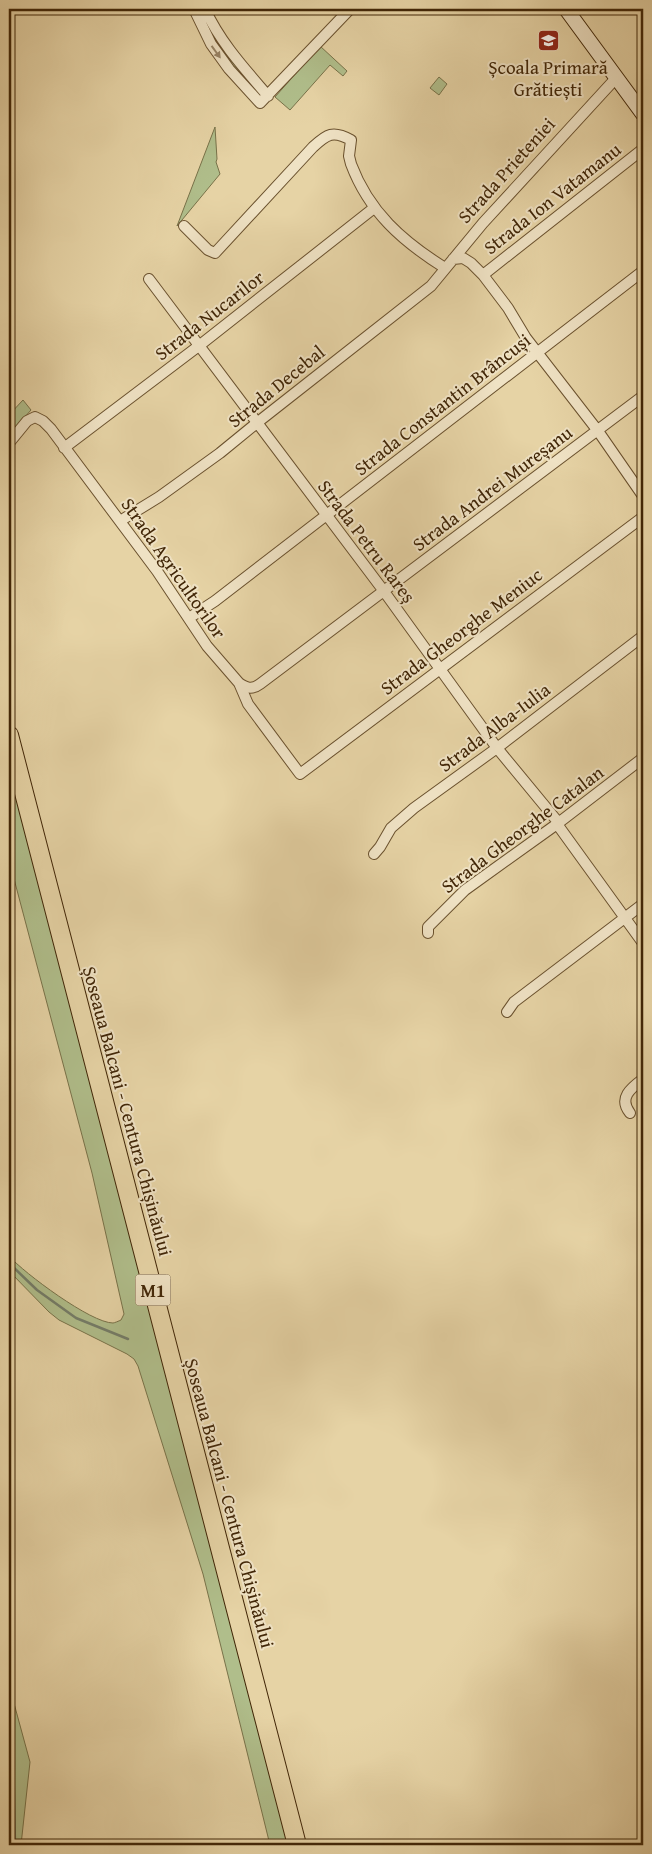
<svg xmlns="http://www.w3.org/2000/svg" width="652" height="1854" viewBox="0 0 652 1854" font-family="'Gentium Book Plus',serif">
<rect width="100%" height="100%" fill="#e6d3a5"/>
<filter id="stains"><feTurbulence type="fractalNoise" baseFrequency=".004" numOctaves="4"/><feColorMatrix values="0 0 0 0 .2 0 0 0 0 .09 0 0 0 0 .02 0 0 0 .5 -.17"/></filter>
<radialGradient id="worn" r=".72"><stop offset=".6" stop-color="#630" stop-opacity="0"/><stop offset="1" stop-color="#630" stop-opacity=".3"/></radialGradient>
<!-- green -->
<path fill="#b0be8b" stroke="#787249" d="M197,9H201L223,51L249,80L246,83L221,52Z
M320,46L347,71L343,76L330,65L290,110L275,97Z
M439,77L447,84L439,95L430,88Z
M215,127L217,159L216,162L220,174L177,226Z
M23,400L31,410L9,435V415Z
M9,750L293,1845H270L203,1574L138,1366L134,1359L127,1354L59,1320L49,1312L9,1271V1256C24,1273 91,1323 113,1323C114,1323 119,1321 121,1320L124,1314L92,1173L9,860Z
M9,1685L30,1762L21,1845H11V1839H9Z"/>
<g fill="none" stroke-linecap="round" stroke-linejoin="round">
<!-- stream -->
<path stroke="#747d69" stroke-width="2.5" d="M9,1263L37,1290L76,1318L128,1339
M9,1719L13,1746L15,1845"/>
<defs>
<path id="street" d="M194,9L211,44L229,69L260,103L350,9
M205,9C220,42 244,68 268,96
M184,226L208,250L215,253L313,147C327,134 333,130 351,140L349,156L351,164C369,212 402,241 445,268
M453,259L463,258L471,263L483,275L508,308L526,338L598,431L643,496
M483,275L643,149
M149,279L383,590L497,748L558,822
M9,443L27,421L35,417L43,421L51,429L157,571L207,646L239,683L248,704L300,774L643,517
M64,448L200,345L374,208
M120,521L159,497L220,453L258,422L431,286L483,223L617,77
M189,618L215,601L643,271
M239,683C246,688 252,690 260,684L643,396
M557,824L643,943
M374,854L380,847L391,828L414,808L497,748L643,636
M428,933V927L465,890L557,824L643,758
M507,1012L514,1002L643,904
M630,1113C618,1098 631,1088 643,1079"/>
<path id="secondary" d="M566,9L643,114"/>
<path id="highway" d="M9,735L297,1845"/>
</defs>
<!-- street casing -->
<use href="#street" stroke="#6a512e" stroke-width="12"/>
<!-- secondary casing -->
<use href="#secondary" stroke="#412607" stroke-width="16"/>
<!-- highway casing -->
<use href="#highway" stroke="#412607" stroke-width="20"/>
<!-- street -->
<use href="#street" stroke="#efe2c4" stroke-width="10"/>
<!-- secondary -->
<use href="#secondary" stroke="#efe2c4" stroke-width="14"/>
<!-- highway -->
<use href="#highway" stroke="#e6d3a5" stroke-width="18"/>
</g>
<!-- one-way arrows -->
<defs><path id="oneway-solid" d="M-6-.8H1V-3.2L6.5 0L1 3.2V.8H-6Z" transform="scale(1.25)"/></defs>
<use fill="#988466" href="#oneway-solid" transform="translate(216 52) rotate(54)"/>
<!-- icons -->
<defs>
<symbol id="school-square" viewBox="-11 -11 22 22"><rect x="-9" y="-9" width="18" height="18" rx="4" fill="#8f2418" stroke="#efe2c4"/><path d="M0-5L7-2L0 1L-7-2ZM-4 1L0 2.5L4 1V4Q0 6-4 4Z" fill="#fff"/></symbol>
</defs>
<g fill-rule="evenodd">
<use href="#school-square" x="536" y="28" width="25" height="25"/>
</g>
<g text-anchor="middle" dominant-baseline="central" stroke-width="4" stroke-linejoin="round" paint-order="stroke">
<!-- shield labels -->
<rect fill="#efe2c4" stroke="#755e40" stroke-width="1" x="135.5" y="1274.5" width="35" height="31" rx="4"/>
<g font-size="18" font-weight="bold" fill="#412607">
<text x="153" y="1290">M1</text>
</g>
<!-- poi labels -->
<g font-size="19" fill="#412607" stroke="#efe2c4">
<text x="548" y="67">Școala Primară<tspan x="548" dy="22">Grătiești</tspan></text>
</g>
<!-- street labels -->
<g font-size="19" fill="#412607" stroke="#efe2c4">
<text transform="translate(506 170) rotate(-48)">Strada Prieteniei</text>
<text transform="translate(552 198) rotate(-38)">Strada Ion Vatamanu</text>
<text transform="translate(209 315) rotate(-38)">Strada Nucarilor</text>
<text transform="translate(276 386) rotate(-39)">Strada Decebal</text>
<text transform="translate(442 404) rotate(-38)">Strada Constantin Brâncuși</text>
<text transform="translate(492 488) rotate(-37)">Strada Andrei Mureșanu</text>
<text transform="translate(367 541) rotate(53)">Strada Petru Rareș</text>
<text transform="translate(174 568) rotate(55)">Strada Agricultorilor</text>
<text transform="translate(461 631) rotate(-37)">Strada Gheorghe Meniuc</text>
<text transform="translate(494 727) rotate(-37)">Strada Alba-Iulia</text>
<text transform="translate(522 829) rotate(-37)">Strada Gheorghe Catalan</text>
<text transform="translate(128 1111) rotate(75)">Șoseaua Balcani - Centura Chișinăului</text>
<text transform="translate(230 1503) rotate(75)">Șoseaua Balcani - Centura Chișinăului</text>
</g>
</g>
<!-- margin -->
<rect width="652" height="1854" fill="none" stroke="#e6d3a5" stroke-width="30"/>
<rect x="10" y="10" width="632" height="1834" fill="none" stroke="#412607" stroke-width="2.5"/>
<rect x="15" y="15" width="622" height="1824" fill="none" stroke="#412607"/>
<rect width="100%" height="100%" filter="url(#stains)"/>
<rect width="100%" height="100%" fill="url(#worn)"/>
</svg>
